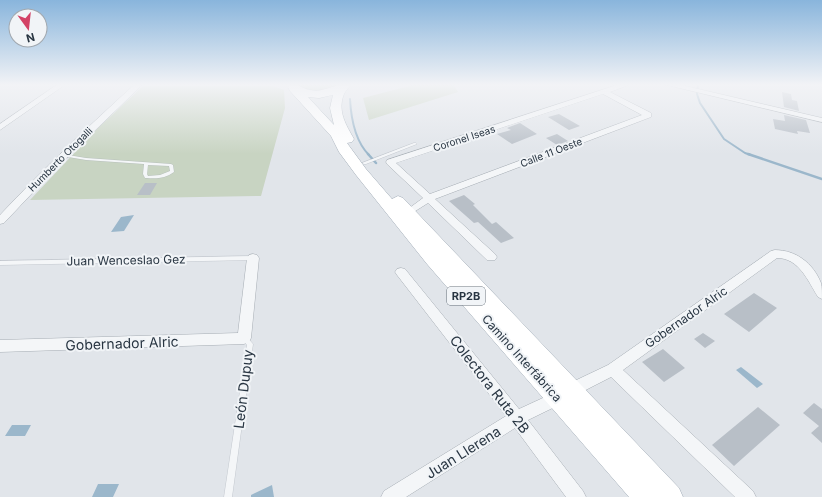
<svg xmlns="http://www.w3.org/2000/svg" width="822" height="497" viewBox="0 0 822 497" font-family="Inter,sans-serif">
<rect width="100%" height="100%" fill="#e1e5ea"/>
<!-- green -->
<path fill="#c8d4c2" d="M297,84H340C332,91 315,94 305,90C302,89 299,86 297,84Z
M417,84H453L458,92L369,120L363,98Z
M143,86H273L284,90L285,108L261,196L30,200L98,128Z"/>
<!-- water -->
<path fill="#9bb7cb" d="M134,215L124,231L111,232L121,217Z
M741,367L763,384L757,388L736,370Z
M12,425H31L25,436H5Z
M98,484H119L113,497H92Z
M272,485L274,497H251V495Z"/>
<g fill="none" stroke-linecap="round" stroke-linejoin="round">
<!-- stream-far1 -->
<path stroke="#9bb7cb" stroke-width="2" d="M698,84L697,94L700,103L724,139L745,153L751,155
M350,99C351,118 355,141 369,155"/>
<!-- stream -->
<path stroke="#9bb7cb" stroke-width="2.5" d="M368,154L376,163
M748,154L822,179"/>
</g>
<!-- building -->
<path fill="#b8bfc7" d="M782,92L791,94L792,100L797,101L799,111L784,107Z
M559,114L580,126L569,130L548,117Z
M784,115L806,120L810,133L797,131L798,134L775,129L773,119L785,121Z
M520,123L537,134L512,144L497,134L511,130L507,128Z
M557,134L568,141L557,145L546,138Z
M145,183H157L150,195H137Z
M464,195L475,204L473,205L492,224L496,222L514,238L501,243L478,222L474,223L449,201Z
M754,293L777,308L749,332L724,314Z
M703,333L715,341L705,348L694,339Z
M663,349L685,368L664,382L642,362Z
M814,403L822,409V443L811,433L819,426L803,413Z
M758,407L780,425L734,466L712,445Z"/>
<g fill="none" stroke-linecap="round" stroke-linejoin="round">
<defs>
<path id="service" d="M414,143H416L417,144L366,164H364L362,163Z
M62,154L86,158L171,164L173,165L174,172C166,178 157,179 147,178H145L143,174L144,164L86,160L62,156ZM148,165L169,166L170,171L160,175L148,176L147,174Z
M253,256L256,258L253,260L0,265V261Z
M244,335L246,336L253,344L232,497H224L247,345L241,338L242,336Z"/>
<path id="minor" d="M58,84H66L0,130V124Z
M135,84H143L54,170L4,223L0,224V215C43,169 89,126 135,84Z
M620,84H631L610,92L651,113V117L435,199L495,254L497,257L495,260H487L428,203L409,215L404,212L423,198L387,164L386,162L387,160ZM603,94L642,115L430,194L396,163Z
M663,84H677L822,118V122Z
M775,250C796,250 813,263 821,283C822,287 822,294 822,299L818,297C808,281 799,258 777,258L623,370L753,491L756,497H735L611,377L576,395L571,397L566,395L564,390L566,385L608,365L771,251Z
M253,254L257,255L259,258L251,338L249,342L244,344L0,352V340L238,333L247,258L249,255Z
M401,268L405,269L519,409L558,391L563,393L565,398L563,403L528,420L583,491L586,497H566L515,428L406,497H381L384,491L506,416L397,275L395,272L397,269Z"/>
<path id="primary" d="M296,84C320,99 327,84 351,84C349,88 346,90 344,94C337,111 346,125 354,139L352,142L347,143L366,169L392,199L398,196L403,198L679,488L683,497H629L427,264L356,175L339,152L331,136L290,91L288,87L289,85ZM333,95L330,108L334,125L308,97L319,98Z"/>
</defs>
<!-- service casing -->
<use href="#service" stroke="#a6adb4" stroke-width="0.5"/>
<!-- minor casing -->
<use href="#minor" stroke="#a6adb4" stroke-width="1"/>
<!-- primary casing -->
<use href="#primary" stroke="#a0abb6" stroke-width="1"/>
<!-- service -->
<use href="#service" fill="#f4f6f8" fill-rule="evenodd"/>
<!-- minor -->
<use href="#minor" fill="#f4f6f8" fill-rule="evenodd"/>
<!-- primary -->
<use href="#primary" fill="#fff" fill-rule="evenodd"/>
</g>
<!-- sky -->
<linearGradient id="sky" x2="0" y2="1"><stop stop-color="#89b5dc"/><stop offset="0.55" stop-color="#f2f3f6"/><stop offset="1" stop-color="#f2f3f6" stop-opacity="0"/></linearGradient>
<rect width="822" height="154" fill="url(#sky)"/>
<g text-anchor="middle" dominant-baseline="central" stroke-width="4" stroke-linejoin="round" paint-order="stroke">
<!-- far-street labels -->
<g font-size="10" fill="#283542" stroke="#f1f4f7">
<text transform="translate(464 138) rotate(-18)">Coronel Iseas</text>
<text transform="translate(551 152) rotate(-21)">Calle 11 Oeste</text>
<text transform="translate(60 159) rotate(-45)">Humberto Otogalli</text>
</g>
<!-- shield labels -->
<rect fill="#f1f4f7" stroke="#646e78" stroke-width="1" x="447" y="287" width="38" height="18" rx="3"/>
<g font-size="11" font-weight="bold" fill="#283542">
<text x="466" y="296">RP2B</text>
</g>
<!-- street labels -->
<g font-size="12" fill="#283542" stroke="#f1f4f7">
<text transform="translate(126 260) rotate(-1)">Juan Wenceslao Gez</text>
<text transform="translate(686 317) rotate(-35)">Gobernador Alric</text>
<text transform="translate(522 358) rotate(48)">Camino Interfábrica</text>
</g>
<!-- near-street labels -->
<g font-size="14" fill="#283542" stroke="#f1f4f7">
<text transform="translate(122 343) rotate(-2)">Gobernador Alric</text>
<text transform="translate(490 384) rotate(52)">Colectora Ruta 2B</text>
<text transform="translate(243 389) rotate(-83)">León Dupuy</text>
<text transform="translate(463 452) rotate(-32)">Juan Llerena</text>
</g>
</g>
<!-- north arrow -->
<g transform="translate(28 28) rotate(165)"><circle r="19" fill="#f1f4f7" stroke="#a1a8af"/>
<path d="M0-3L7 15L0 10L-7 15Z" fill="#d34266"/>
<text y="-6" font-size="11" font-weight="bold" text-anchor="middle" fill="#283542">N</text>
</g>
</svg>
